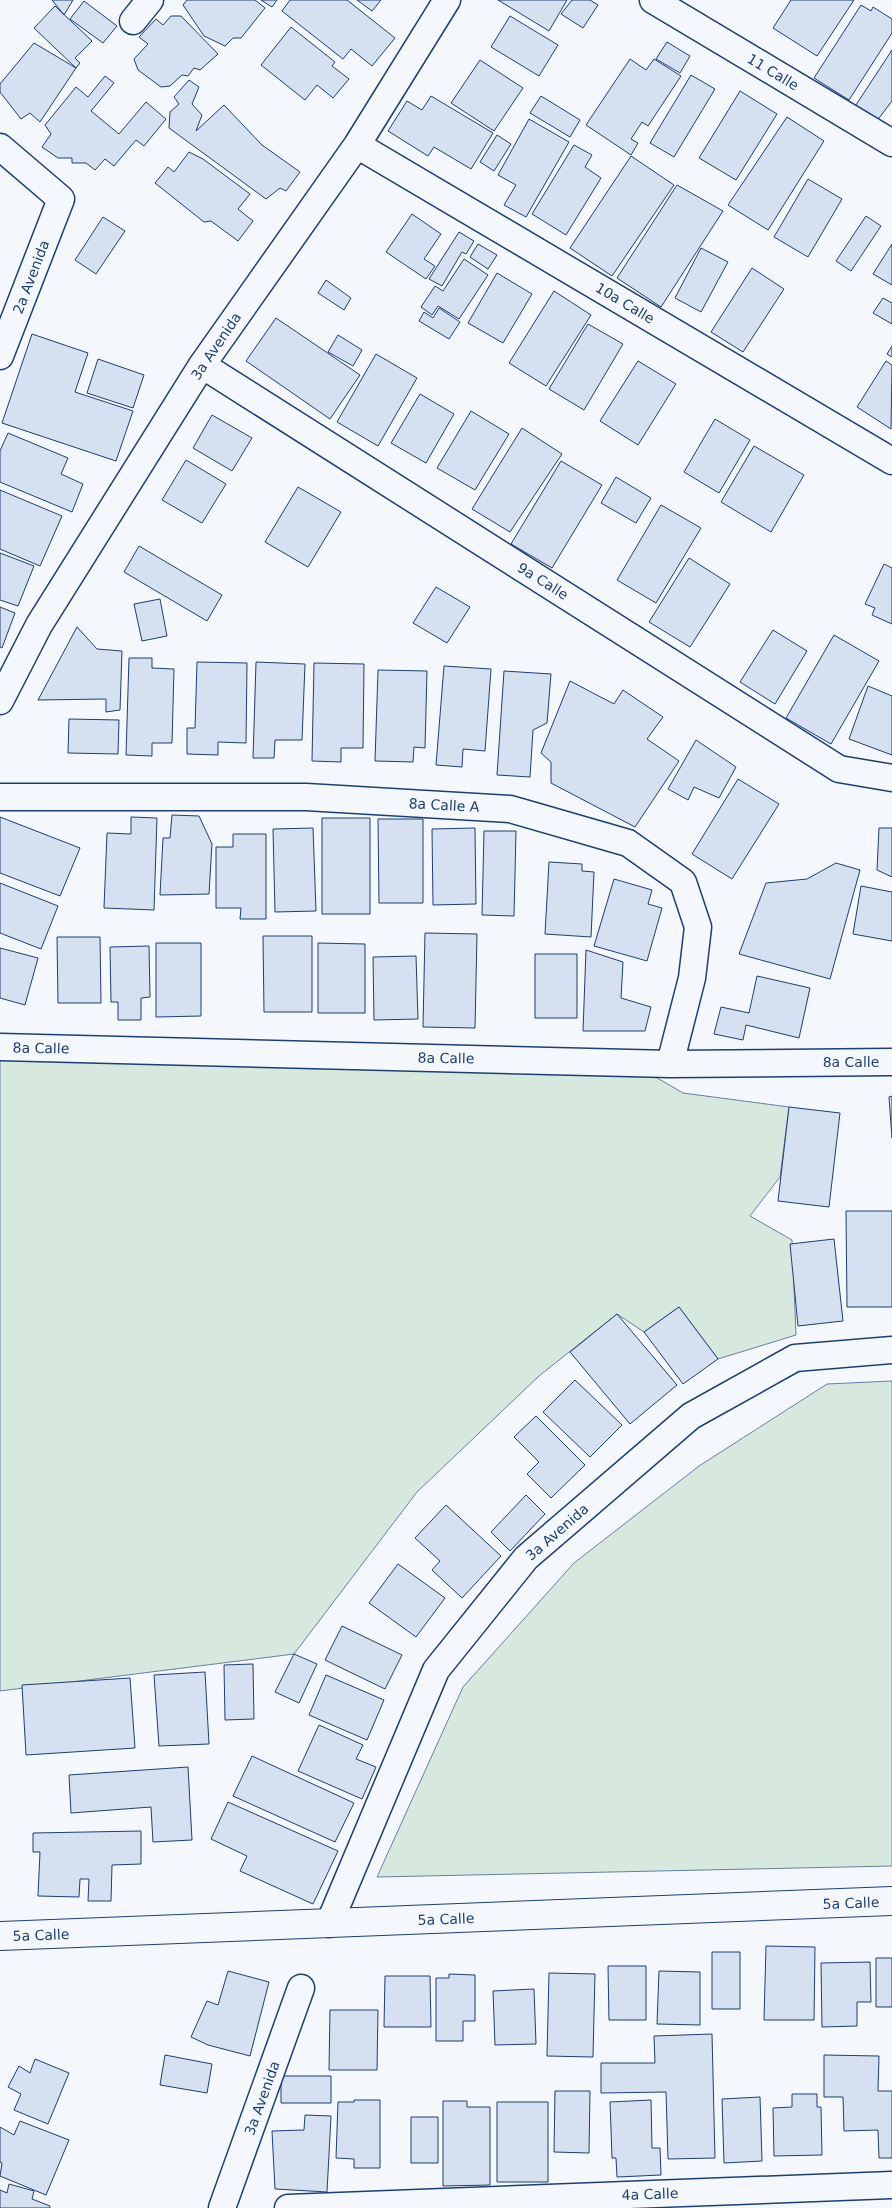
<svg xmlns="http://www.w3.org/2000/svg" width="892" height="2208" viewBox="0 0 892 2208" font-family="'DejaVu Sans',sans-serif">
<rect width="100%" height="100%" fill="#f4f7fb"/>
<!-- green -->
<path fill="#d7e8df" stroke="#687fa3" d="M0,1060L647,1072L683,1093L789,1107L780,1177L750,1216L792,1240L796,1335L718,1359L679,1307L644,1332L617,1314L539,1376L417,1492L294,1654L0,1691Z
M892,1381V1866L377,1877L463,1687L574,1563L699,1466L827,1384Z"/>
<!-- building -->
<path fill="#d5e0f0" stroke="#1d3f73" d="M52,0H73L64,15Z
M187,0H255L265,8L241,38H233L225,46L204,36L183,5Z
M261,0H277L272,7Z
M290,0H347L395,38L372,66L351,49L343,59L282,11Z
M357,0H381L372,11Z
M498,0H567L549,31Z
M572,0H590L598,5L583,28L561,14Z
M791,0H854L817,56L773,28Z
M84,1L117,26L103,43L70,19Z
M861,5L871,11L873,7L892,19V33L849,100L814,78Z
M55,6L92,41L75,58L80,63L76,68L34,28Z
M171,16H181L218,54L200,70L194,68L188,76L182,75L170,86L161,87L138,70L134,59L148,44L139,37L156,19L163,25Z
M510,16L558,45L539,76L491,47Z
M291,27L335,62L332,66L349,79L333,98L317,85L305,100L261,65Z
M667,42L690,56L680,73L656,59Z
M34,43L76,68L40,122L30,113L21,119L0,92V84Z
M892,50V101L876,122L854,108Z
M630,59L646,70L654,59L681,76L648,126L642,122L631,139L638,143L631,155L586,125Z
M480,60L523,88L494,131L451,103Z
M691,75L715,89L674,157L650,143Z
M105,76L114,83L91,111L119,134L146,102L166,119L144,146L136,140L114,166L105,159L95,170L86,163H72V158H58L42,147L51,134L45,125L76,87L88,97Z
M189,80L199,87L192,104L202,115L196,131L224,105L262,145L300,172L286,191L280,188L266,199L169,128L170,112L179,104L174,97Z
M740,91L777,114L736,180L699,158Z
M431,96L493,133L471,169L434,147L428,156L388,131L407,101L422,110Z
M541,96L580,120L570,137L530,113Z
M787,117L824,141L768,230L728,205Z
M529,119L569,142L526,217L504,205L516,185L498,175Z
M497,135L511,144L494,171L480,162Z
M574,145L592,155L585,167L601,178L566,235L532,214Z
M189,152L203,159L250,194L238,209L253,221L238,241L211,221L204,222L155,183L168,167L174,172Z
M631,156L674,185L612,276L570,248Z
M808,179L842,199L808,257L774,237Z
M677,185L723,211L661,307L617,278Z
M412,214L441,234L424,259L435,266L426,279L386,252Z
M866,216L881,226L851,271L836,261Z
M103,217L125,231L96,274L75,260Z
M459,232L474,241L466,254L462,252L442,286L429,279Z
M478,244L497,255L488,269L470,257Z
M892,244V285L873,274Z
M701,248L728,262L701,312L675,298Z
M464,259L488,275L459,319L438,306L432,315L421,307L435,286L443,291Z
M752,268L784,289L743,352L711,332Z
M497,273L532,294L503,343L468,323Z
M326,280L351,298L344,310L318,293Z
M554,291L591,315L546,386L509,363Z
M883,298L892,303V324L873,313Z
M439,308L460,322L449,339L419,321L424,312L433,318Z
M276,318L360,375L330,419L246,361Z
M588,324L623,344L584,410L549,389Z
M32,334L88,353L75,392L133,411L116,461L2,423Z
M338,335L362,350L353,366L328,352Z
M892,346V357L887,354Z
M376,354L417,378L378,446L337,422Z
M98,359L144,375L133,408L87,393Z
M638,361L676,384L638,445L600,421Z
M886,361L892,365L891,429L857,407Z
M420,394L454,414L426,463L391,443Z
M471,411L509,434L475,490L437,468Z
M212,415L252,438L232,471L193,448Z
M715,419L750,440L719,493L684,472Z
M522,428L562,454L510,532L472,509Z
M8,433L68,458L61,474L83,484L72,512L0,482V451Z
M754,446L804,475L771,532L721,502Z
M186,460L226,484L202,523L162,500Z
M561,461L602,485L552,568L511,544Z
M616,477L651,498L636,523L601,503Z
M298,487L341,512L308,567L265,542Z
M0,490L62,516L40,566L0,549Z
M661,505L701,528L656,603L617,580Z
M139,546L222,595L207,621L124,572Z
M0,553L34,566L18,606L0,600Z
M689,558L730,584L690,647L649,622Z
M884,564L892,568V624L872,615L875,608L865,604Z
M436,587L470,607L447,643L413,623Z
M160,599L167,636L142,641L134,604Z
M0,607L15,613L2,648L0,647Z
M77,627L97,649L122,651L120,710L106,712V699L38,700Z
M773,630L807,651L775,704L740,682Z
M834,635L879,661L831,744L786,718Z
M129,658H152V668L174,669L172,743H152V756L126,755Z
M197,662L247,663L246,743L218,742V755L187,754V728H195Z
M256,662L305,664L302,740H275L274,758H253Z
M314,663L364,664L363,748H341V762L312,761Z
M444,666L491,669L485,751L463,749L462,767L436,765Z
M378,670L427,671L425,748L414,747L413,762L375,761Z
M504,671L551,674L547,723L533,730L530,777L497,775Z
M570,681L614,704L623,690L663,717L647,739L679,761L635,827L551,783V762L541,753Z
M868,686L892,696V755L849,739Z
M69,719L119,720L118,754L68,753Z
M696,740L736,767L719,798L694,787L688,800L668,789Z
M738,779L779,804L732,879L692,854Z
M172,815L199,816L212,844L209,894L160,895L163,838H170Z
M0,817L80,848L60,896L0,873Z
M131,817L157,818L154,910L104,908L107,833L131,834Z
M322,818H370V914H322Z
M378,819H423V903H379Z
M313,828L316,911L275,912L273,829Z
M475,828L476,904L433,905L432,829Z
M879,828H892V877L877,870Z
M484,831H516L514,916L482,915Z
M233,834H266V919H240L241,908H216V847H233Z
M549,862L582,864V871L594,872L591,937L545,934Z
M836,863L860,870L830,979L739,954L766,883L807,879Z
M614,879L652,890L648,904L662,908L647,961L594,946Z
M0,883L58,906L41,949L0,933Z
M861,886L892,892V941L853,934Z
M425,933L477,934L475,1028L423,1027Z
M263,936H312V1012H264Z
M57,937H100L101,1003H58Z
M156,943H201V1016L156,1017Z
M318,943L365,944V1013H318Z
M149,946L150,997L141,998V1020H118V1002H111L110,947Z
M0,948L38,958L25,1005L0,998Z
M586,950L623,962L621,998L651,1007L645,1031H583Z
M535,954H577V1018H535Z
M416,956L418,1019L374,1020L373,957Z
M757,976L810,988L799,1038L746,1025L743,1040L714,1034L721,1007L749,1013Z
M892,1096V1138L889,1097Z
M789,1107L840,1113L829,1207L778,1201Z
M846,1211H892V1307H847Z
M834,1239L843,1321L798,1326L790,1244Z
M679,1307L718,1359L683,1384L644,1332Z
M617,1314L677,1385L630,1424L570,1352Z
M575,1380L622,1425L590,1457L543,1412Z
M536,1416L585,1465L551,1498L527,1474L539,1462L514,1437Z
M526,1495L545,1514L510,1551L491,1532Z
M446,1505L501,1556L462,1598L432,1570L440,1561L415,1538Z
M398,1564L445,1598L416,1637L369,1603Z
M342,1626L402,1655L385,1689L325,1660Z
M294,1654L317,1664L299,1703L275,1692Z
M253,1664L254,1719L225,1720L224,1665Z
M205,1672L209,1744L159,1746L154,1675Z
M326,1675L384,1700L367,1740L309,1715Z
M130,1678L135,1748L26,1755L22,1685Z
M319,1725L363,1745L356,1759L376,1767L362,1799L298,1771Z
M252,1756L354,1803L335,1842L233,1796Z
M188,1767L192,1840L153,1842L151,1807L71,1813L69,1775Z
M228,1802L338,1851L313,1904L240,1871L247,1856L211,1839Z
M141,1831V1864L112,1865L111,1901H88L89,1879H80L79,1897L38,1896L40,1852H33V1833Z
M766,1946L815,1947L814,2020H764Z
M712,1952H740V2009H712Z
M876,1958H892V2007H876Z
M870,1962L871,2002H857V2026L822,2027L821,1963Z
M608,1966H646V2020H609Z
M228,1971L269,1982L250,2056L208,2045L191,2037L207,2001L218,2005Z
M659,1971L700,1972V2025L657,2024Z
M549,1973L595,1974L593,2057L547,2056Z
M449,1974L475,1975V2021H463V2041H436V1978H449Z
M385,1976H430L431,2027H384Z
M534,1989L536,2044L495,2045L493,1991Z
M330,2010H378L377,2070H329Z
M712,2034L715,2158L668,2159L666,2092L601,2093V2063H655L654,2036Z
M165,2055L212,2064L207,2093L160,2085Z
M824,2055L879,2056L878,2091H892V2158H879L878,2130L844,2131L843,2097H824Z
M35,2059L69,2073L48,2124L14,2110L21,2094L8,2087L19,2066L30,2073Z
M281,2076H331V2103H281Z
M555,2091H590L589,2153L554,2152Z
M792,2094H817V2107H821L822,2155L774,2156L773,2108L792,2107Z
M760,2097L762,2161L724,2163L722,2099Z
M354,2100H380V2168H354V2159L336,2158L338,2102H354Z
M651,2100L652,2148H660L661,2175L617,2177L616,2158H612L610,2102Z
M443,2101H467V2107H490V2185L443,2186Z
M497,2102H548V2182H497Z
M305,2115L331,2116L327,2192L275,2189L272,2131L304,2130Z
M411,2117H438V2163H411Z
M20,2121L69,2140L46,2195L0,2176L2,2163L0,2162V2127L14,2135Z
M9,2184L34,2191L32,2199L50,2206V2208H0V2190L7,2193Z"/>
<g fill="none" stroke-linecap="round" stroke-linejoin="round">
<defs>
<path id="minor" d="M653,0L892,143
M133,21L150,0
M357,145L892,461
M0,147L61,199L0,356
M202,365L839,769L892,778
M0,701L39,625L202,365L357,145L447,0
M0,797H306L510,809L628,843L683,882L698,927L692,978L670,1064
M0,1047L670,1064L892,1062
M329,1924L436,1670L526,1558L691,1416L795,1358L892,1350
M222,2208L301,1988
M288,2208L892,2185"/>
<path id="tertiary" d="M0,1936L892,1901"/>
</defs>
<!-- minor casing -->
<use href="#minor" stroke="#1d3f73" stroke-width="29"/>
<!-- tertiary casing -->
<use href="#tertiary" stroke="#1d3f73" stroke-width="30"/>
<!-- minor -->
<use href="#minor" stroke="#f4f7fb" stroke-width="26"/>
<!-- tertiary -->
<use href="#tertiary" stroke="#f4f7fb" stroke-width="28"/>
</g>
<g text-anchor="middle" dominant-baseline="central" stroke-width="4" stroke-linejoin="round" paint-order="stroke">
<!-- street labels -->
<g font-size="14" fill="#1d3f73" stroke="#f4f7fb">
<text transform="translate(773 72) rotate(31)">11 Calle</text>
<text transform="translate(31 277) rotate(-69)">2a Avenida</text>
<text transform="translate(625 303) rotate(31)">10a Calle</text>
<text transform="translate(216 346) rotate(-56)">3a Avenida</text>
<text transform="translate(543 581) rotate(32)">9a Calle</text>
<text transform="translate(444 805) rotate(3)">8a Calle A</text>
<text transform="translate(41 1048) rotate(1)">8a Calle</text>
<text transform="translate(446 1058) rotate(1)">8a Calle</text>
<text x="851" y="1062">8a Calle</text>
<text transform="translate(557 1532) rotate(-41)">3a Avenida</text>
<text transform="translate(851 1903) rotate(-2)">5a Calle</text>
<text transform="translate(446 1919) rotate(-2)">5a Calle</text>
<text transform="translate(41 1935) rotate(-2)">5a Calle</text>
<text transform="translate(262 2098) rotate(-70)">3a Avenida</text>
<text transform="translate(650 2194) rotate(-2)">4a Calle</text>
</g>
</g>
</svg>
